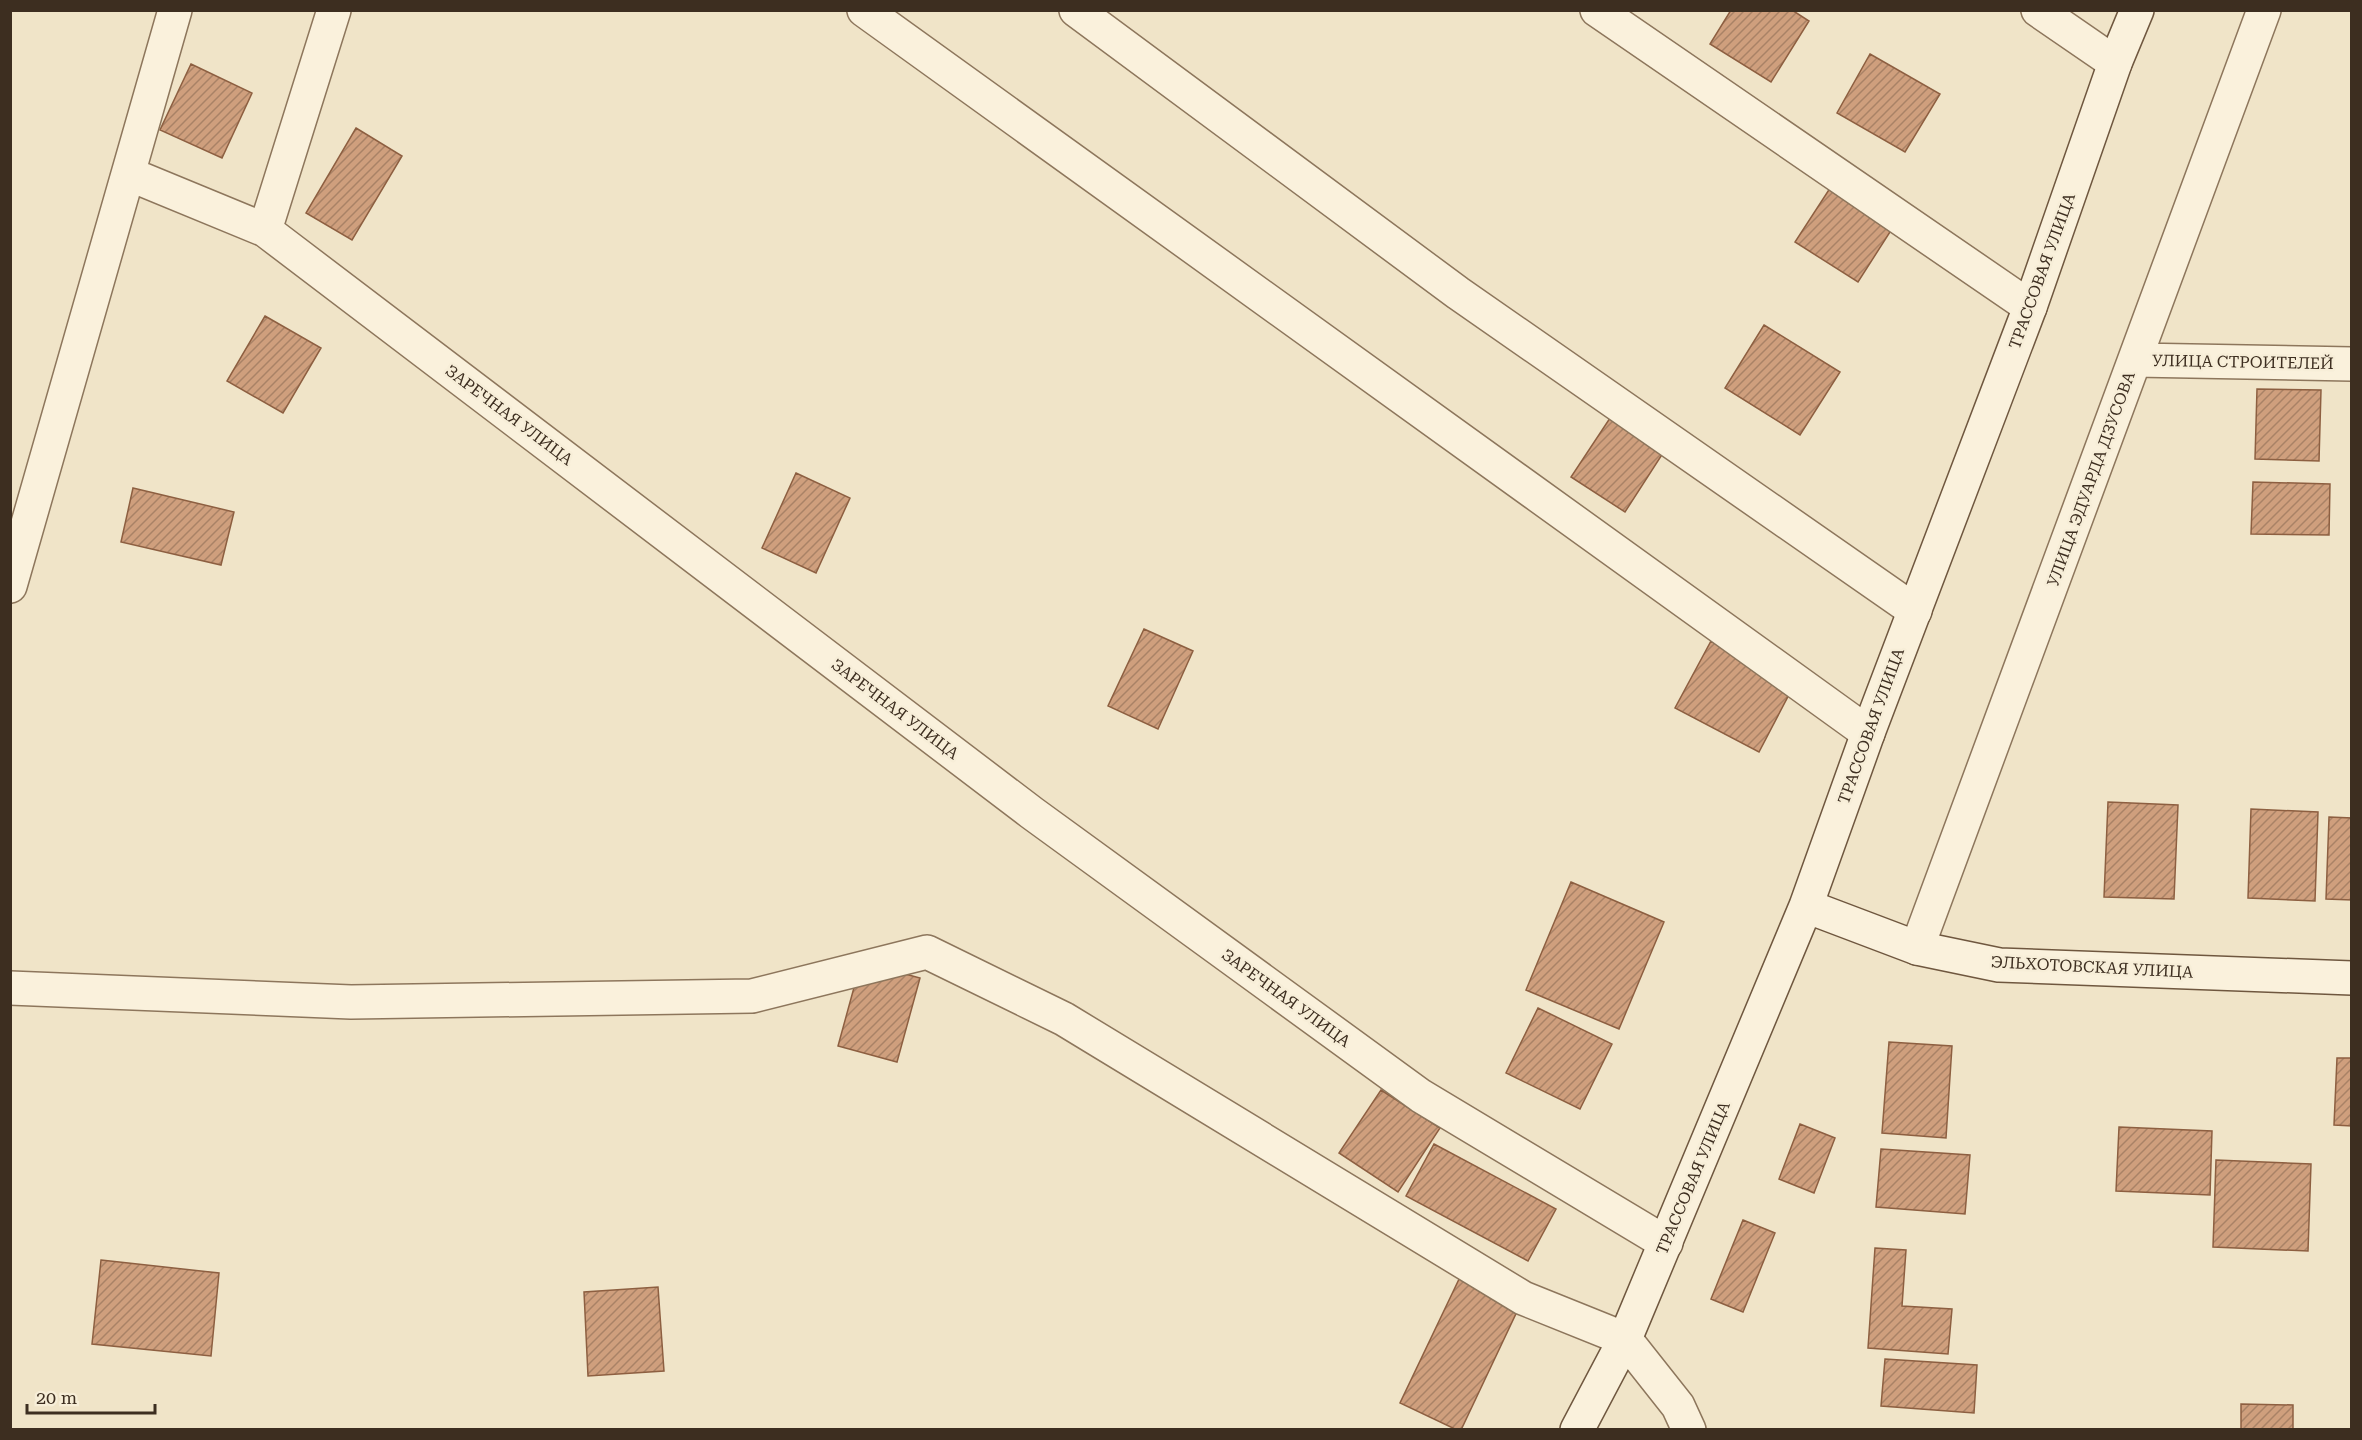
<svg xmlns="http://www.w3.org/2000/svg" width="2362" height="1440" viewBox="0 0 2362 1440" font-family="'Roboto Serif',serif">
<defs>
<pattern id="building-hatch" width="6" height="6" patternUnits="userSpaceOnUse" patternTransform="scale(1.5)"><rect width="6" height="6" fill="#cf9f7d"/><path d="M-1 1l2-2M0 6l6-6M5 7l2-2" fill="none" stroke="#a98266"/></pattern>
</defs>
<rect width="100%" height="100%" fill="#f0e4c8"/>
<!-- building -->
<path fill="url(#building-hatch)" stroke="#8d5f41" stroke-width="1.5" d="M1731,10H1792L1809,21L1771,82L1710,44Z
M1870,54L1940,94L1905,152L1837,113Z
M191,64L252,93L222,158L160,130Z
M356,128L402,156L352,240L306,213Z
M1834,182L1897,221L1858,282L1795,242Z
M265,316L321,348L283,413L227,381Z
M1764,325L1840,372L1800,435L1725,388Z
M2257,389L2321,390L2319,461L2255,459Z
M1612,415L1665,450L1625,512L1571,477Z
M796,473L850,498L816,573L762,548Z
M2253,482L2330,484L2329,535L2251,534Z
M133,488L234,512L221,565L121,542Z
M1144,629L1193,651L1158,729L1108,706Z
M1711,641L1794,685L1759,752L1675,708Z
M2108,802L2178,805L2174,899L2104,897Z
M2251,809L2318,812L2315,901L2248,898Z
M2329,817L2352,818V900L2326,899Z
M1571,882L1664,922L1619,1029L1526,990Z
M861,962L920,978L897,1062L838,1046Z
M1538,1008L1612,1044L1580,1109L1506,1073Z
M1889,1042L1952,1046L1946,1138L1882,1133Z
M2337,1058H2352V1126L2334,1125Z
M1381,1090L1440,1128L1398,1192L1339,1153Z
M1800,1124L1835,1138L1814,1193L1779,1179Z
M2119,1127L2212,1131L2210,1195L2116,1191Z
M1434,1144L1556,1209L1528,1261L1406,1196Z
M1881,1149L1970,1155L1965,1214L1876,1207Z
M2216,1160L2311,1164L2308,1251L2213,1247Z
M1743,1220L1775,1233L1743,1312L1711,1299Z
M1875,1248L1906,1250L1902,1306L1952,1309L1948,1354L1868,1348Z
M101,1260L219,1273L211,1356L92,1344Z
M1461,1275L1521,1303L1461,1430H1457L1400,1403Z
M658,1287L664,1371L588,1376L584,1292Z
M1885,1359L1977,1365L1974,1413L1881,1406Z
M2241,1404L2293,1405V1430H2241Z"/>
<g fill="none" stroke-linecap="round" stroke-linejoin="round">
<defs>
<path id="street" d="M864,10L1868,733
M1076,10L1458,293L1915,611
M1597,10L2030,307
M2038,10L2115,63
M129,174L265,230L1032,813L1421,1096L1666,1243
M265,230L334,10
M2135,360L2352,364
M10,586L175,10
M1917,948L2264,10
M10,988L351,1002L752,996L927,952L1064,1019L1523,1298L1625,1339L1678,1406L1689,1430"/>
<path id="secondary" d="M1806,906L1917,948L1999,965L2352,978
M1577,1430L1625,1339L1806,906L1868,733L2030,307L2115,63L2137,10"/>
</defs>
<!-- street casing -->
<use href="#street" stroke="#8d765c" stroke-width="36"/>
<!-- secondary casing -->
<use href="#secondary" stroke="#6f573f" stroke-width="36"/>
<!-- street -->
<use href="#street" stroke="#faf1dc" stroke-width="33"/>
<!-- secondary -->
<use href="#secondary" stroke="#faf1dc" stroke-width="33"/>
</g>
<g text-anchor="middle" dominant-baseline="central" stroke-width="5" stroke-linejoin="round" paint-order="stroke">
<!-- street labels -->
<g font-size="16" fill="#3d2e20" stroke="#f7eed8">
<text transform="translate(2042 271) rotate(-70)">ТРАССОВАЯ УЛИЦА</text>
<text transform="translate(2243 362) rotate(1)">УЛИЦА СТРОИТЕЛЕЙ</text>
<text transform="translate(509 415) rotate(37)">ЗАРЕЧНАЯ УЛИЦА</text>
<text transform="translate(2091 479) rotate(-70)">УЛИЦА ЭДУАРДА ДЗУСОВА</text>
<text transform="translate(895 709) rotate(37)">ЗАРЕЧНАЯ УЛИЦА</text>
<text transform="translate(1871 726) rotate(-70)">ТРАССОВАЯ УЛИЦА</text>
<text transform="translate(2092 967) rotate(3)">ЭЛЬХОТОВСКАЯ УЛИЦА</text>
<text transform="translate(1286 998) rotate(36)">ЗАРЕЧНАЯ УЛИЦА</text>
<text transform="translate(1693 1178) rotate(-67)">ТРАССОВАЯ УЛИЦА</text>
</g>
</g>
<!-- border -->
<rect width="2362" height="1440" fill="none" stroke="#3d2e20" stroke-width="24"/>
<!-- scale -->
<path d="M27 1404v9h128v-9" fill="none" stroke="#3d2e20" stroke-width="3"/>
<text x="36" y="1404" font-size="18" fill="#3d2e20" stroke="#f7eed8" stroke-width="4.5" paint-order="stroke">20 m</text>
</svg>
